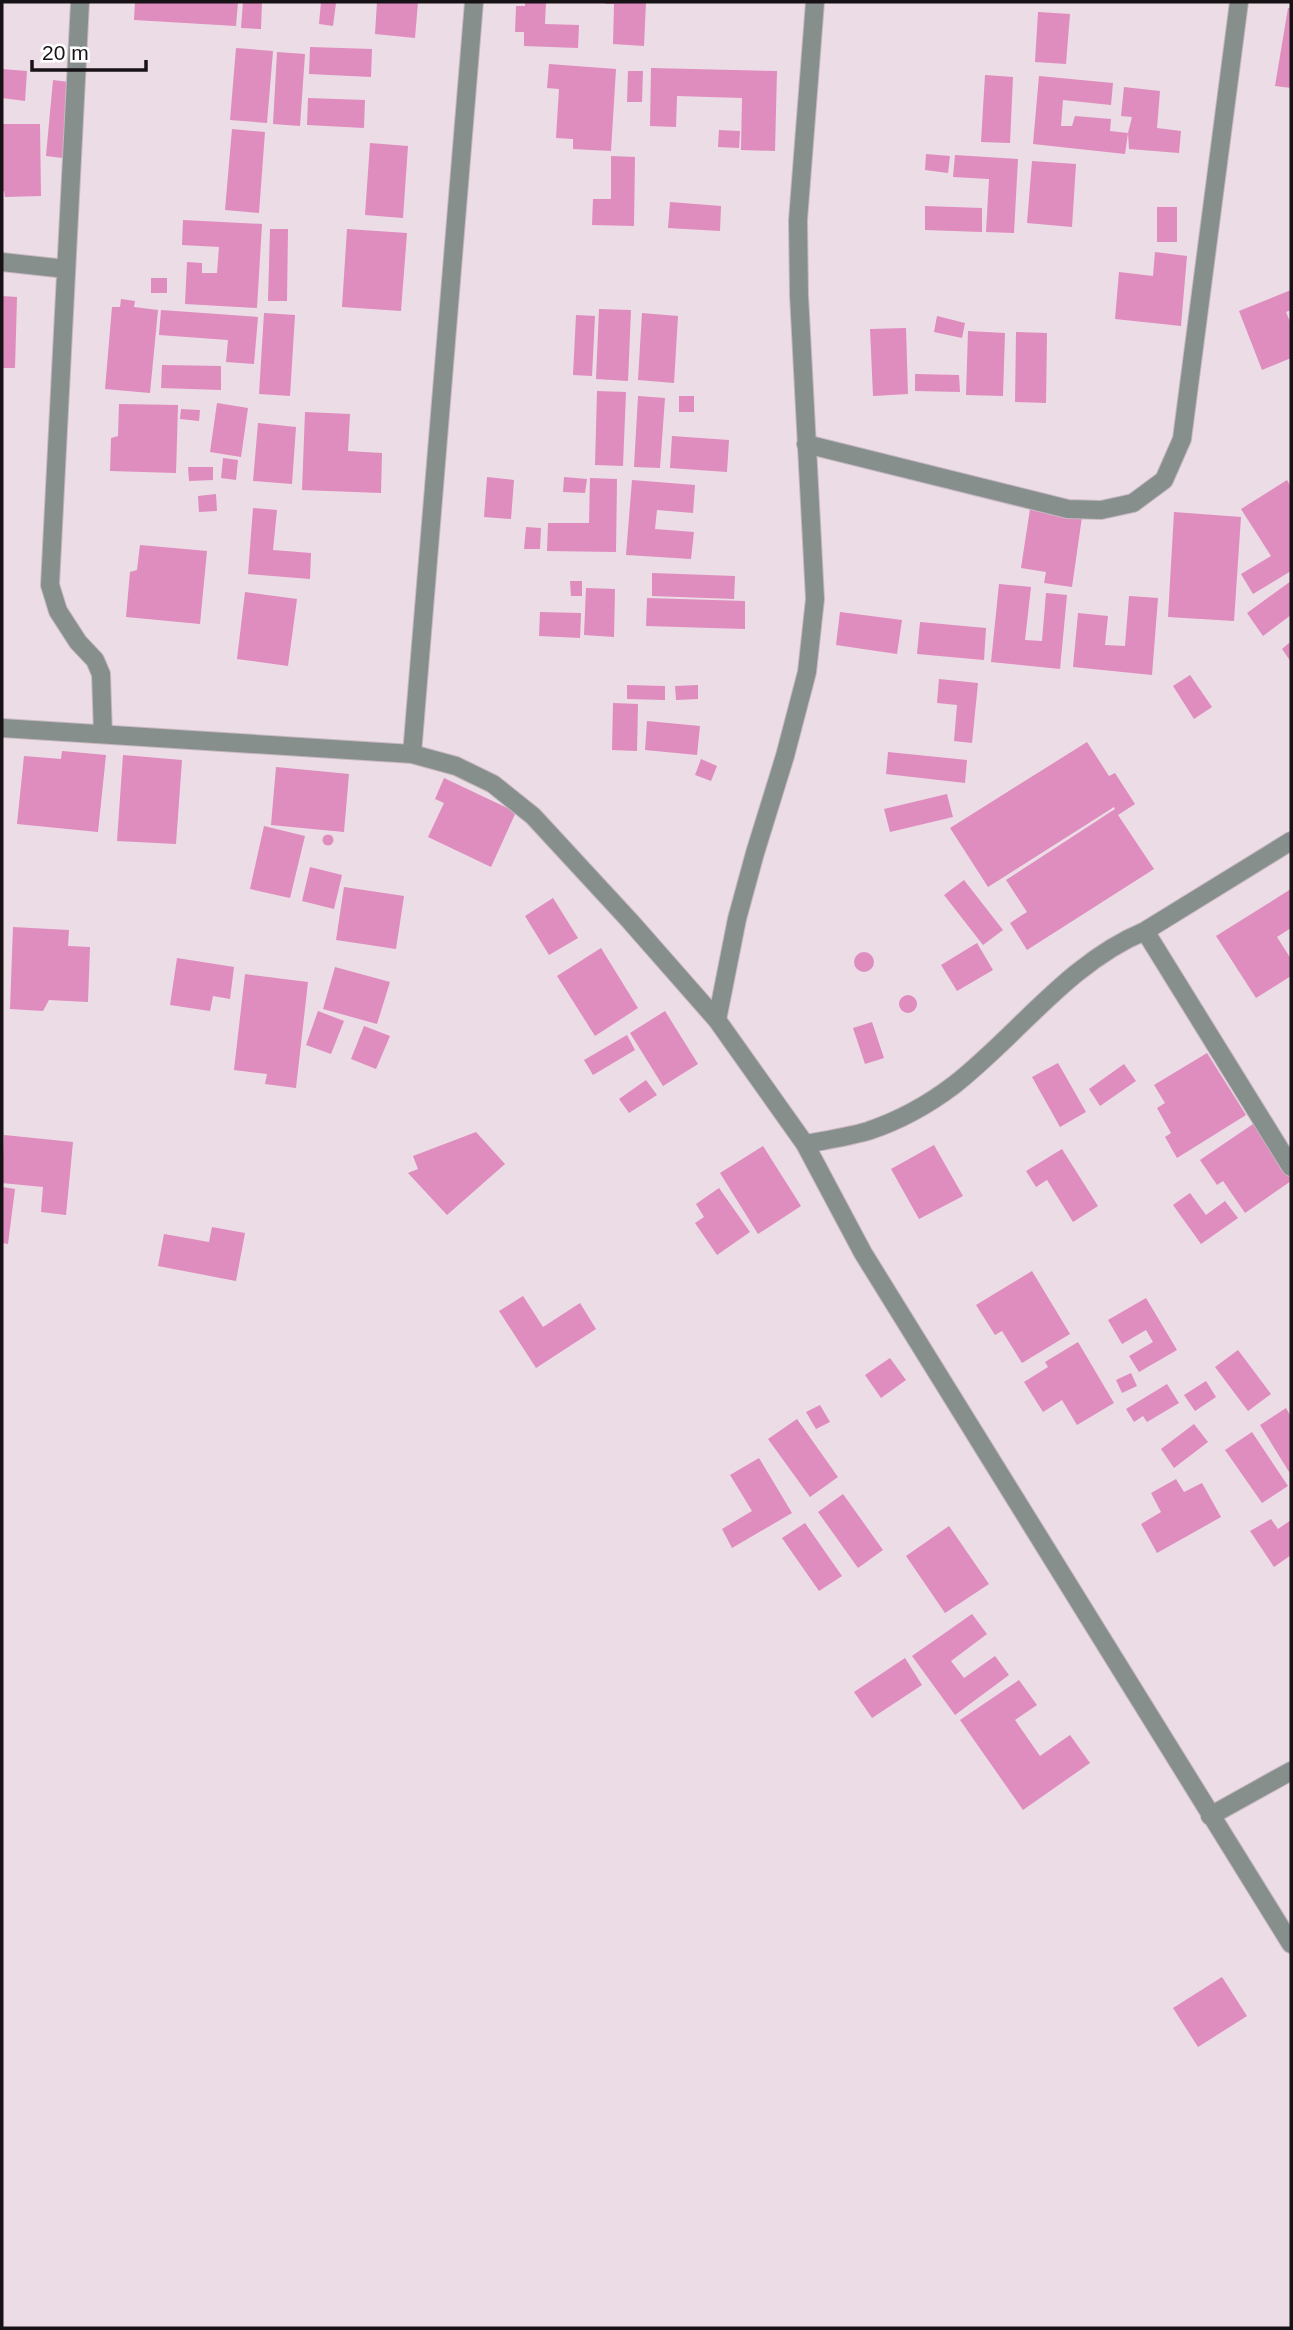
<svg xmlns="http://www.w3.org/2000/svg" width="1293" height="2330" viewBox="0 0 1293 2330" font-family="Arial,sans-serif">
<rect width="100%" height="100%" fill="#ecdce5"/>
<!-- building -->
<path fill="#df8cbf" d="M135,2H238L236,26L134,20Z
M243,2H262L261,29L241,28Z
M321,2L336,3L333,26L319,24Z
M377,2H418L415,38L375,34Z
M525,2H546L545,24L579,25L578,48L524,46V32H515L516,6H525Z
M605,2H646L644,46L613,44L614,4H605Z
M1288,8H1291V88L1275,86Z
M1038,12L1070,14L1066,64L1035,62Z
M310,47L372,49L371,77L309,74Z
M236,48L273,51L267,123L230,120Z
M277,52L305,54L300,126L273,124Z
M549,64L616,69L611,151L573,149V139L556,138L559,89L547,88Z
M651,68L777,71L775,151L741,150L742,98L677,96L676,127L650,126Z
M2,69L27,71L25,101L2,98Z
M628,71H643L642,102H627Z
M985,75L1013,77L1010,143L981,142Z
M1039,76L1113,83L1111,105L1063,100L1061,126H1072L1075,116L1111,119L1110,131L1128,133L1132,117L1121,116L1124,87L1160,91L1157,128L1181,131L1179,153L1129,149L1128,133L1125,154L1033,144Z
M53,80L69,82L63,158L46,156Z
M308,98L365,100L364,128L307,125Z
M2,124H40L41,196L5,197L4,191H2Z
M232,129L265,132L259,213L225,210Z
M719,130L740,131L739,148L718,147Z
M370,143L408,146L403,218L365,215Z
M926,154L950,156L948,173L925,170Z
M955,155L1018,159L1014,233L986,232L989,179L953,177Z
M611,156L635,157L634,226L592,225L593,199H611Z
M1032,161L1076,164L1072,227L1027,223Z
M670,202L721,206L720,231L668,228Z
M925,206L982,208V232L925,230Z
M1157,207H1177V242H1157Z
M183,220L262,224L257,308L185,304L187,262L202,263V273H217L219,247L182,245Z
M270,229H288L287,301H268Z
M347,229L407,233L401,311L342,307Z
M1155,252L1187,256L1181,326L1115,319L1119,272L1153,276Z
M151,278H167V293H151Z
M1291,290V310L1286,312L1291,324V358L1262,370L1239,311Z
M2,296L17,297L15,368H2Z
M121,299L135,301L134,307L158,310L150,393L105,389L112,307H120Z
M599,309L631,310L628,381L596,379Z
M161,310L258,317L254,364L226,362L228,340L159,335Z
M264,313L295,315L290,396L259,394Z
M642,313L678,316L674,383L638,380Z
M576,315L595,316L592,376L573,375Z
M937,316L965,323L962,338L934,332Z
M906,328L908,394L873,396L870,329Z
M968,331L1005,333L1003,396L966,395Z
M1016,332L1047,333L1046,403L1015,402Z
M162,365L221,366V390L161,388Z
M915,374L959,375L960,392L915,391Z
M597,391L626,392L623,466L595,465Z
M638,396L665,398L660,468L634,467Z
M679,396H694V412H679Z
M217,403L248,408L241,457L210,452Z
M119,404L178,405L176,473L110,471L111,438L118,436Z
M181,409L200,410L199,421L180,419Z
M305,412L350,414L348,451L382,453L381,493L302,490Z
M258,423L296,427L292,484L253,481Z
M672,436L729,440L727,472L670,468Z
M223,458L238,460L236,480L221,478Z
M188,467H213V480L189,481Z
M487,477L514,480L511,519L484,517Z
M564,477L587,479L585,493L563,492Z
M590,478L617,479L616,552L547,551L548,523H589Z
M632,480L695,485L693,513L657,510L655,529L694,532L691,559L626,555Z
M1287,480L1291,487V571L1253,594L1241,574L1271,556L1241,509Z
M216,494L217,511L199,512L198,496Z
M253,508L277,510L273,550L311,553L310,579L248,574Z
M1030,509L1082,517L1072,587L1044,583L1046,572L1021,568Z
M1174,512L1241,517L1234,621L1168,617Z
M526,527L541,528L540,549H524Z
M140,545L207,551L200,624L126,617L130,572L137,570Z
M652,573L735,576L734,599L652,596Z
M570,581H582V596H571Z
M1291,581V615L1263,636L1247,613Z
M999,584L1031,587L1025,640L1042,641L1046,593L1067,595L1060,669L991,662Z
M586,588L615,589L614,637L584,635Z
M245,592L297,599L288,666L237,659Z
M1129,596L1158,598L1152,675L1073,667L1078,613L1108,616L1105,645L1125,646Z
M647,598L745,601V629L646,626Z
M540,612L581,613L580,638L539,636Z
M840,612L902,620L897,654L836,645Z
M920,622L986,628L984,660L917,654Z
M1289,643L1291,646V662L1282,649Z
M1190,675L1212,707L1194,719L1173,686Z
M939,679L978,683L972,743L954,741L957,705L937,703Z
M627,685L665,686V700L627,699Z
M698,685V699L676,700L675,686Z
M613,703L638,704L637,751L612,750Z
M647,721L700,726L697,755L645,750Z
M1087,742L1109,776L1115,773L1135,804L1118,815L1154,869L1027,950L1010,923L1027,912L1006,880L1115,809L1114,807L988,887L950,828Z
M62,751L106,755L98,832L17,824L24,756L61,759Z
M888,752L967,760L965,783L886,774Z
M123,755L182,760L176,844L117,841Z
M701,759L717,766L711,781L695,775Z
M276,767L349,774L344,832L271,825Z
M444,778L516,812L491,867L428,837L444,803L435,799Z
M947,794L953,817L890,832L884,809Z
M264,826L305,836L290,898L250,889Z
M322.5 840a5.5 5.5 0 1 1 11 0a5.5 5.5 0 1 1-11 0Z
M310,867L342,875L334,909L302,901Z
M964,880L1003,930L983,945L944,895Z
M344,887L404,896L396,949L336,940Z
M1291,889V928L1277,937L1291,959V976L1256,998L1216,936Z
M553,898L578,938L549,955L525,916Z
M13,927L69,930L68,946L90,947L88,1002L49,1000L43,1011L10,1009Z
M977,943L993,970L957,991L941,965Z
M601,948L638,1008L595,1036L557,976Z
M854 962a10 10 0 1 1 20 0a10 10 0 1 1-20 0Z
M177,958L234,967L230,999L213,996L210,1011L170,1005Z
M335,967L390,982L377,1024L323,1009Z
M245,974L308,982L296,1088L265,1084L267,1074L234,1070Z
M899 1004a9 9 0 1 1 18 0a9 9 0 1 1-18 0Z
M318,1011L344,1021L331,1054L306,1045Z
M665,1011L698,1064L663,1086L630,1033Z
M872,1022L884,1058L865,1064L853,1028Z
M364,1026L390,1036L376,1069L351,1059Z
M627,1035L635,1050L593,1075L584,1060Z
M1207,1053L1246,1115L1177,1158L1165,1137L1171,1133L1157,1108L1165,1103L1154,1085Z
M1058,1063L1086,1112L1060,1127L1032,1077Z
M1124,1064L1136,1081L1100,1106L1089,1089Z
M646,1080L657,1095L629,1113L619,1099Z
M1256,1122L1291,1173V1181L1245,1213L1223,1181L1217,1185L1200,1160Z
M476,1132L505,1164L447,1215L408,1173L418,1169L413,1156Z
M4,1135L73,1142L66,1215L41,1212L43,1187L2,1183Z
M934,1145L963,1196L919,1219L891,1169Z
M763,1146L801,1206L758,1234L720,1173Z
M1062,1149L1098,1206L1073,1222L1047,1180L1036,1187L1026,1171Z
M2,1187L15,1189L8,1244L2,1243Z
M719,1188L750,1232L717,1255L695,1223L704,1217L696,1204Z
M1190,1193L1206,1215L1225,1201L1238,1218L1201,1244L1173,1205Z
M212,1227L245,1233L236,1281L158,1266L164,1234L209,1242Z
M1032,1271L1070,1334L1022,1363L1002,1331L995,1335L976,1305Z
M523,1296L543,1327L580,1303L596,1329L536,1368L499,1311Z
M1146,1298L1177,1350L1139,1372L1129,1356L1153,1342L1146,1330L1122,1344L1108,1320Z
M1078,1342L1114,1403L1077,1425L1062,1400L1043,1412L1024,1382L1048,1367L1045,1362Z
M1238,1350L1271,1394L1248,1411L1215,1367Z
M890,1358L906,1380L881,1398L865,1375Z
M1131,1373L1137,1386L1122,1393L1116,1380Z
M1206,1381L1216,1397L1195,1411L1184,1395Z
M1167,1384L1179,1403L1147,1422L1143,1416L1134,1422L1126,1409Z
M820,1405L830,1422L816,1429L806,1412Z
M1286,1408L1291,1417V1475L1260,1425Z
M797,1419L838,1477L810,1497L768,1439Z
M1194,1424L1208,1442L1174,1468L1161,1449Z
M1252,1432L1288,1486L1262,1503L1225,1450Z
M759,1458L792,1513L732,1548L722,1529L752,1511L730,1475Z
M1176,1479L1184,1492L1202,1483L1221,1517L1157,1553L1141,1524L1161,1512L1151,1493Z
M843,1494L883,1550L858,1568L818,1512Z
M1271,1519L1278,1529L1291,1520V1555L1274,1567L1250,1531Z
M805,1523L842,1576L819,1591L782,1538Z
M949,1526L989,1584L945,1613L906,1556Z
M972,1614L987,1634L951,1661L964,1678L995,1656L1009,1675L955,1715L912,1656Z
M905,1658L922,1685L872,1718L854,1692Z
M1019,1680L1037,1705L1015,1720L1040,1756L1070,1735L1090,1763L1023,1810L960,1720Z
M1222,1977L1247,2016L1198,2047L1173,2008Z"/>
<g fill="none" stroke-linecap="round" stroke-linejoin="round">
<defs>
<path id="minor" d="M80,2L50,585L58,611L78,642L95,660L101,674L103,734
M2,262L66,269
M806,444L1068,509L1101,510L1133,503L1164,480L1182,439L1239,2
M2,728L412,754L456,766L493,784L533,816L630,921L717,1020L805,1144L863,1253L1291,1944
M412,754L474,2
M1145,931L1291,1167
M717,1020L737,919L755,853L785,756L807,672L815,599L799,295L798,220L815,2
M805,1144C826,1140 848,1137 868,1131C898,1121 929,1104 954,1085C1018,1035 1068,963 1145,931L1291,841
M1210,1816L1291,1771"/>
</defs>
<!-- minor casing -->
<use href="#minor" stroke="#c6b8c0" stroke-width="20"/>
<!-- minor -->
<use href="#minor" stroke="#878f8d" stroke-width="18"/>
</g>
<!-- border -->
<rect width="1293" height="2330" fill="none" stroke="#171215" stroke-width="7"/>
<!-- scale -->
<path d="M32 60v10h114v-10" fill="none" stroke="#171215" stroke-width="3.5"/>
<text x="42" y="60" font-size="21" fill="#171215" stroke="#ffffff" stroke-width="5" paint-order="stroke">20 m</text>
</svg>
